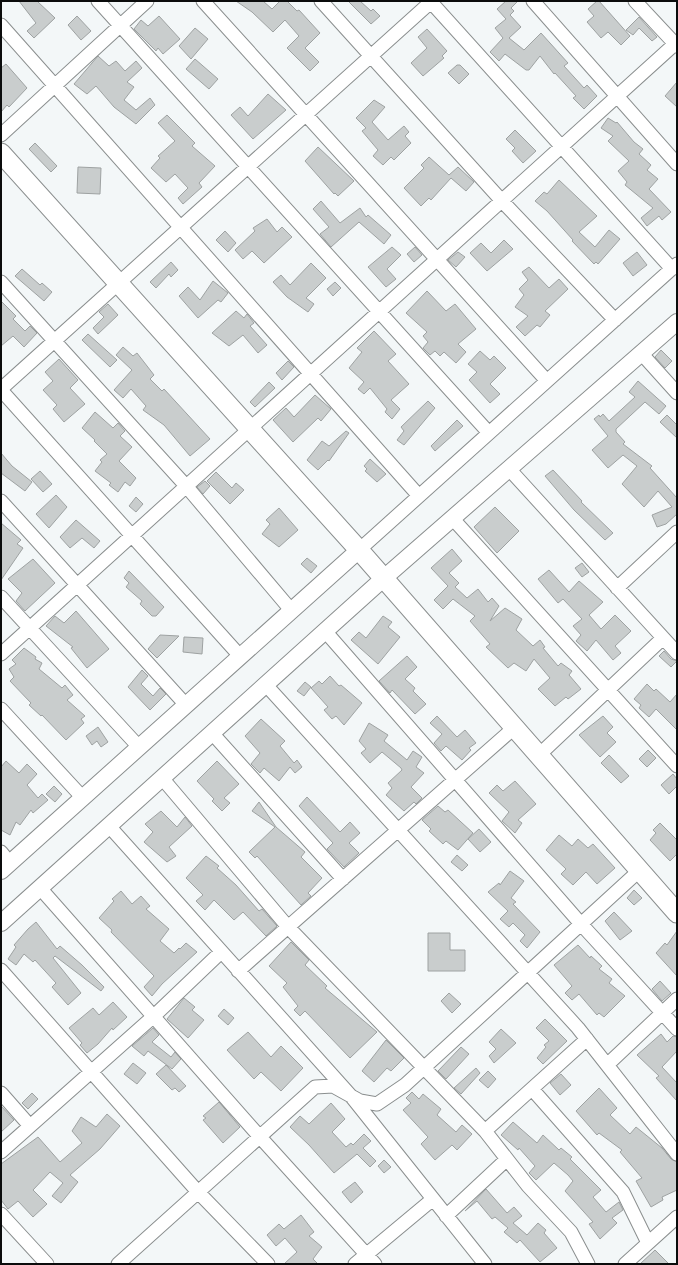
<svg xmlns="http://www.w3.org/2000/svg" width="678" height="1265" viewBox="0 0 678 1265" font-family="Literata,serif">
<rect width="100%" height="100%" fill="#f3f7f8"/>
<!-- building -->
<path fill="#c9cdcd" stroke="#9ea2a2" d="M19,1H37L55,18L34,38L27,31L36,23Z
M236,1H263L272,9L280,1H287L297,11L299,10L320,33L305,48L319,62L310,71L287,48L299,36L285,20L273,32L252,12Z
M348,1H360L371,11L373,9L380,16L371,24Z
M506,1H518L511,8L514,11L510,15L521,27L509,38L524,50L541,33L568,63L564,66L584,88L587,85L597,96L584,109L573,98L576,96L555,73L554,74L540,56L529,70H526L505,54L499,61L490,52L503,38L495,28L506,19L497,9Z
M597,1H599L630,36L621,45L608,32L601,38L587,22L594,16L588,9Z
M77,16L91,31L81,40L68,25Z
M159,16L180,39L163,54L158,48L156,51L134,29L141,20L148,26Z
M639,17L657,37L652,41L639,28L633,35L626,30Z
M195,28L208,39L191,59L179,46Z
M427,29L447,51L442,56L444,58L423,76L411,63L427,48L418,37Z
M98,56L109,66L116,61L125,71L136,61L142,68L127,82L134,87L124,100L136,110L150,98L155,105L136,124L114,107L96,86L87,94L74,84Z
M195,59L218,79L209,89L186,69Z
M6,64L27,88L9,107L7,105L1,112V68Z
M457,65H460L469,74L459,84L448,73Z
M677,82V107L665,96Z
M268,94L286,110L253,139L231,115L240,107L248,116Z
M374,100L385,107L372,122L388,140L404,126L409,132L405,136L411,143L394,160L391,157L383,165L373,156L378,150L362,131L366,128L356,118Z
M167,115L195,143L192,146L215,166L199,183L202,187L183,204L178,198L188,188L175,174L166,182L151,168L160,158L158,156L175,141L158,123Z
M608,118L616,123L617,122L634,142L643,149L639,154L651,165L647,170L658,179L649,189L671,212L662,220L659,216L647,226L641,218L653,208L625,185L627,182L618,171L629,161L608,141L613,136L601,128Z
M515,130L536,151L523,163L512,151L515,148L506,139Z
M35,143L57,166L51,172L29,149Z
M318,147L354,181L338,196L335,193L334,194L305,161Z
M429,157L449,175L458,167L474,182L466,191L451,178L431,200L429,198L421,206L404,188L424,168L421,165Z
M78,167L101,168L100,194L77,193Z
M559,180L597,216L579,232L595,247L609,230L620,239L598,264L596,262L594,264L572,241L573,240L547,211L535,201L544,192L547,194Z
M321,201L340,223L360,208L366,217L368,215L391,235L384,244L359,222L331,247L320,234L329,227L313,209Z
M267,219L277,232L282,227L292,237L264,263L252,251L243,259L235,250L255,231L253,228Z
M225,231L236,243L228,252L216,240Z
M504,240L513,249L487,271L470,253L481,243L491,253Z
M392,247L401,255L387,269L396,279L386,287L368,267Z
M415,247L422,255L414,262L407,254Z
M458,252L465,257L456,267L448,260Z
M637,252L647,265L633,276L623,263Z
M171,262L178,270L171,277L169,274L156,288L150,282Z
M311,263L326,278L306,298L314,304L308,312L287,297L273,282L281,275L290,285Z
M529,267L549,288L559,279L568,289L545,311L550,315L540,327L537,325L525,336L516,327L528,316L515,307L524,295L519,289L528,280L522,272Z
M22,269L40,285L42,283L52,292L44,301L15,276Z
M213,281L228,293L221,302L218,300L198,318L179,296L188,287L200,300Z
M335,282L341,288L333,296L327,289Z
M427,291L446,311L455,304L476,329L458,344L466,352L456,363L444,352L440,356L435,351L430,355L423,348L428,342L423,336L427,332L406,313Z
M1,301L16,316L13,319L25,331L30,326L37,333L24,347L13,336L1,346Z
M108,304L118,315L98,334L93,328L104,317L99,312Z
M236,311L244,318L247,314L254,323L250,326L267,345L258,353L243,335L229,346L212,333Z
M374,331L396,354L388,361L409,384L391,400L400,409L392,419L385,412L387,409L370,388L364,394L358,389L364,382L349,368L362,352L357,348Z
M88,334L117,360L110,367L82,340Z
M123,347L133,356L137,353L154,375L150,379L162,391L164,389L210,439L190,456L164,425L143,410L146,406L131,389L123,398L114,390L132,370L116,355Z
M661,350L672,361L665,368L655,357Z
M480,351L490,360L494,356L506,368L490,384L500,394L490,403L469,380L477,372L468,364Z
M59,359L78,380L70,388L85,404L64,422L53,409L57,405L43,390L53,381L45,372Z
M288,361L294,367L282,380L276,373Z
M638,381L666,406L659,414L645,402L616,429V432L625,442L623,444L652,466L650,468L677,498V514L666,524L657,527L652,515L672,507L658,491L644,507L622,484L637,466L623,455L608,468L592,450L608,436L594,419L599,415L600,417L603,414L609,421L635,397L629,392Z
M269,382L275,388L255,407L250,402Z
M315,395L331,409L321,421L318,418L293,442L273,420L286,408L294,417Z
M428,401L435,408L404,445L397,440L404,431L401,427Z
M95,412L113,428L118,423L125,431L120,436L132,447L119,461L136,478L130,486L125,482L118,492L109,485L111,483L95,471L102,462L100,460L107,454L94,441L95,440L82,428Z
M667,415L677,425V438L660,422Z
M457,420L463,426L435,451L431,446Z
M346,431L349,433L329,461L328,460L318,470L307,460L322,441L329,446Z
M1,453L12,466L32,482L25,491L1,473Z
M370,459L386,474L377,482L365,471L367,469L364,466Z
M553,470L582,501L581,502L613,533L605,540L574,510L545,476Z
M40,471L52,484L43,492L31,479Z
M216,472L232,488L236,483L244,490L230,504L207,481Z
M205,481L210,486L203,494L197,487Z
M56,495L67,507L49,528L36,514Z
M136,497L143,504L136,512L129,506Z
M495,507L519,531L497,553L474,527Z
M279,508L298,530L279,547L262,534L270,524L266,520Z
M76,520L100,541L94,548L82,538L70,548L60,537Z
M1,523L21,540L17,544L23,548L1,580Z
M452,549L462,561L449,573L459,583L455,587L467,598L478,589L488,602L492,598L499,606L490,621L505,608L522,619L516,630L533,646L540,640L545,647L543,648L558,666L561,663L572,671L569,675L581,689L568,699L566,697L555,706L538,689L550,678L534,659L526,671L514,663L508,668L486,647L490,644L470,621L475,616L453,599L443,609L434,600L448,586L431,568Z
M307,558L317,566L311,573L301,564Z
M33,559L55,583L25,611L16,601L22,593L8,579Z
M582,563L589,572L582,577L575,568Z
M549,570L569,592L579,581L603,602L589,615L601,629L615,615L631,631L615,646L621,653L613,660L596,640L587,651L576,641L581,635L573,626L582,619L563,599L558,603L538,579Z
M129,571L164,607L156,616H152L140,604L142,601L126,587L129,583L124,578Z
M76,611L109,649L87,668L71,648L73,647L46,626L55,616L64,623Z
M383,616L392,622L388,627L400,637L378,664L351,640L359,632L366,638Z
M160,635L179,636L157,658L148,649Z
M184,637L203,638L202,654L183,652Z
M24,648L36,657L35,659L42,663L39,669L62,688L65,685L73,695L67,700L85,716L81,719L84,723L66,740L42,715L41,716L29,705L31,703L10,681L14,677L9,669L16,664L12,660Z
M664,651L671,659L677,661L671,667L659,656Z
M407,656L417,667L405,679L415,688L413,691L426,704L415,714L392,690L390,693L379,681Z
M142,670L148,676L141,684L153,696L160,688L166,694L150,710L128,687Z
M330,676L339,686L341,685L362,703L344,725L336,716L332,719L324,710L328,707L311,688L319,681L322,684Z
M305,682L311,687L304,696L297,691Z
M647,684L654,691L656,689L670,702L677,694V730L656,709L649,717L639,708L641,705L634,699Z
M437,716L457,737L465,730L476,743L469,748L471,750L462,760L446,746L441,751L434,743L442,734L430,723Z
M603,716L613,727L607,733L616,742L600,757L579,735Z
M261,719L285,741L280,746L294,763L297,760L302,767L295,773L290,767L279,781L264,768L260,773L251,764L260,753L245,736Z
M369,723L388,735L384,741L407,760L413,751L422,757L416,767L424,773L411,787L422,798L416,804L414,802L404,811L386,795L392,788L388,783L402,770L401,768L382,752L370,763L361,753L366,749L359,741Z
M98,727L108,742L101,747L97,741L92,745L86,736Z
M648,750L656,758L647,767L639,759Z
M609,755L629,776L621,783L601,763Z
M6,761L19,773L27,764L37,774L27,785L38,798L42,794L48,800L33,813L31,810L20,825L16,822L10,835L1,830V767Z
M217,761L239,784L224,798L230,803L222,811L212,801L214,799L197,781Z
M673,774L677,779V786L669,794L661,785Z
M515,781L536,804L518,820L522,823L515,833L502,821L509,812L489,793L497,785L503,791Z
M54,786L62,794L55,802L46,794Z
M307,797L340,832L350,822L360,833L349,843L359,853L344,867L327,849L333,843L299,806Z
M259,802L276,827L305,852L301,857L322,878L308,893L311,896L301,905L257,856L255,858L249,852L275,827L252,811Z
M438,806L445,812L448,810L473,833L458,850L446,841L443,844L429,831L431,829L422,820Z
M161,811L177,827L185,817L192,826L169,847L176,856L167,862L144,842L153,832L145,824Z
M660,823L677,840V854L670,861L650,840L656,833L653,830Z
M479,829L491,842L480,852L468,839Z
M559,835L572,846L578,839L588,848L593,844L615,868L597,884L586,872L573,885L561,874L566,869L546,850Z
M457,855L468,865L462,871L451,862Z
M206,856L219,866L217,868L236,885L259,911L262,909L277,926L266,936L243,912L234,920L214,900L205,910L196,901L203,895L186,878Z
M510,871L524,881L511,898L516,902L513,904L540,932L527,948L520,941L525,935L513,923L509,927L500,919L508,911L488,892L499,883L500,885Z
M634,890L642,898L634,905L627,898Z
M121,891L132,904L141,896L150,906L146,909L169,929L160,941L174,953L179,948L180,949L186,943L197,952L162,984L152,996L144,987L154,976L111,932L112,930L99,918L114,901L112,899Z
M614,912L632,931L620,940L605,921Z
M36,922L57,949L60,946L82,965L104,987L101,991L55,956L53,958L81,993L68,1005L52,987L56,983L35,960L33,962L24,954L16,965L8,959L16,947L14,945L28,929Z
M677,931V976L656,953L665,943L667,945Z
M428,933H450V950H465V971H428Z
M291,942L309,960L305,965L327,986L325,988L377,1032L350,1058L305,1011L300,1016L294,1010L298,1006L283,987L287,983L269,966Z
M578,945L590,958L591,956L602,966L599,969L612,979L609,983L625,996L604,1017L599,1013L597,1015L579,994L572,1000L565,993L572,986L554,965Z
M660,981L671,993L662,1001L652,989Z
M449,993L461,1004L452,1013L441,1001Z
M184,998L195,1007L192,1010L204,1020L188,1038L167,1019Z
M113,1002L127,1017L113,1030L112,1028L98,1044L87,1053L80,1045L82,1043L69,1028L93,1008L99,1015Z
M224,1009L234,1018L228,1025L218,1016Z
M545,1019L567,1041L543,1064L537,1058L546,1047L544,1045L549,1041L536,1028Z
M153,1028L159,1035L152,1042L171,1057L175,1052L181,1059L172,1069L148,1051L144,1056L132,1046Z
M501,1029L516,1043L494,1063L489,1056L496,1049L489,1042Z
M248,1032L271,1057L281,1046L303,1068L281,1091L261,1072L254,1079L227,1050Z
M661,1034L667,1042L673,1036L677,1037V1051L662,1067L677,1083V1101L656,1078L659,1076L637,1055Z
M386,1040L404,1058L391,1071L387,1068L374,1082L362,1071Z
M461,1047L469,1054L446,1079L438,1071Z
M133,1063L146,1073L137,1084L124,1074Z
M166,1065L186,1086L179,1092L175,1088L172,1090L156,1074Z
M476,1068L480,1073L461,1094L454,1088Z
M488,1071L496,1079L488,1088L479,1080Z
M561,1074L571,1085L560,1095L550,1083Z
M599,1088L617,1108L610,1115L630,1134L636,1127L662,1148L671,1159L677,1162V1190L662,1197L663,1200L651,1207L636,1181L642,1178L620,1152L622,1150L599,1133L597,1135L576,1111Z
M412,1092L419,1099L423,1094L441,1109L437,1115L456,1132L462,1125L472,1134L457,1150L452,1145L435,1160L421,1144L428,1137L403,1110L411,1103L406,1098Z
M32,1093L38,1099L28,1109L22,1103Z
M219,1102L240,1127L223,1143L203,1120L206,1118L203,1116Z
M331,1103L345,1119L332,1132L346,1147L351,1143L353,1145L364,1134L371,1141L363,1148L376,1161L370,1167L357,1154L334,1173L309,1145L290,1127L300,1116L309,1124Z
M1,1106L14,1120L1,1132Z
M107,1114L120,1126L100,1149L70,1175L78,1182L61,1203L52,1196L63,1183L50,1172L33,1190L47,1204L33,1217L18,1201L8,1209L1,1200V1164L38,1137L60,1162L82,1143L72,1131L81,1117L96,1127Z
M513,1122L537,1143L543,1135L559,1150L561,1148L572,1157L570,1159L601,1190L593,1197L606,1212L619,1202L623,1210L612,1218L617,1223L600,1239L589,1224L593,1222L565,1191L573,1181L568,1175L554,1163L536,1180L529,1173L535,1166L519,1148L518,1150L501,1135Z
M384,1160L391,1167L384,1173L378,1166Z
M355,1182L363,1192L351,1203L342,1192Z
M486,1189L507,1213L514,1207L522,1216L513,1223L527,1235L538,1223L546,1230L544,1233L557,1248L540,1262L520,1240L517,1243L504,1232L508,1228L495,1217L492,1219L477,1201L465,1211Z
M301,1215L314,1232L309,1236L322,1247L313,1259L318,1264H284L297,1252L285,1238L276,1246L267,1235L279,1224L284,1229Z
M655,1250L669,1264H640Z"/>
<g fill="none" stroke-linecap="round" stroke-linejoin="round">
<defs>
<path id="minor" d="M98,1L489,433
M203,1L547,381
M321,1L502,201L615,320
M430,1L672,269
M533,1L677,164
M635,1L677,46
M1,25L419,496
M1,135L147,1
M1,282L187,487L291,610
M641,353L677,393
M1,389L432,1
M1,390L240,656
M510,470L677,653
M1,501L186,705
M453,519L677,766
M359,550L677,264
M617,588L677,532
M1,597L139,747
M325,631L581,924L677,1029
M1,654L677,42
M266,685L578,1028L677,1154
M1,709L83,798
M212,733L343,879
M539,755L663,638
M162,778L288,927L485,1131L528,1186L571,1232L588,1264
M109,826L351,1096L485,1264
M1,852L10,863
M40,888L260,1137L375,1264
M1,970L198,1192L268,1264
M238,971L515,727
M607,1065L677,999
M532,1089L623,1192L648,1243
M1,1093L30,1126
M485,1131L587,1039
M1,1152L154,1016L221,952
M1,1214L47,1264
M446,1216L507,1159
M118,1264L315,1087L333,1086L360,1101L377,1104L405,1085L640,870
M355,1264L433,1199
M625,1264L677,1217"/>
<path id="tertiary" d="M1,871L359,550
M1,923L384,578L677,322"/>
<path id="secondary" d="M1,153L359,550L677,913"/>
</defs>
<!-- minor casing -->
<use href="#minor" stroke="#8a8e8e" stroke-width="15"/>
<!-- tertiary casing -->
<use href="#tertiary" stroke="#8a8e8e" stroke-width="18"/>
<!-- secondary casing -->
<use href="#secondary" stroke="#8a8e8e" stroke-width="21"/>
<!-- minor -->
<use href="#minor" stroke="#fff" stroke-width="13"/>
<!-- tertiary -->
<use href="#tertiary" stroke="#fff" stroke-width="16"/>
<!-- secondary -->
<use href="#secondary" stroke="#fff" stroke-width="19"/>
</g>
<!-- border -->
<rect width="678" height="1265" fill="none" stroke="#0b0c0c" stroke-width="4"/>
</svg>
